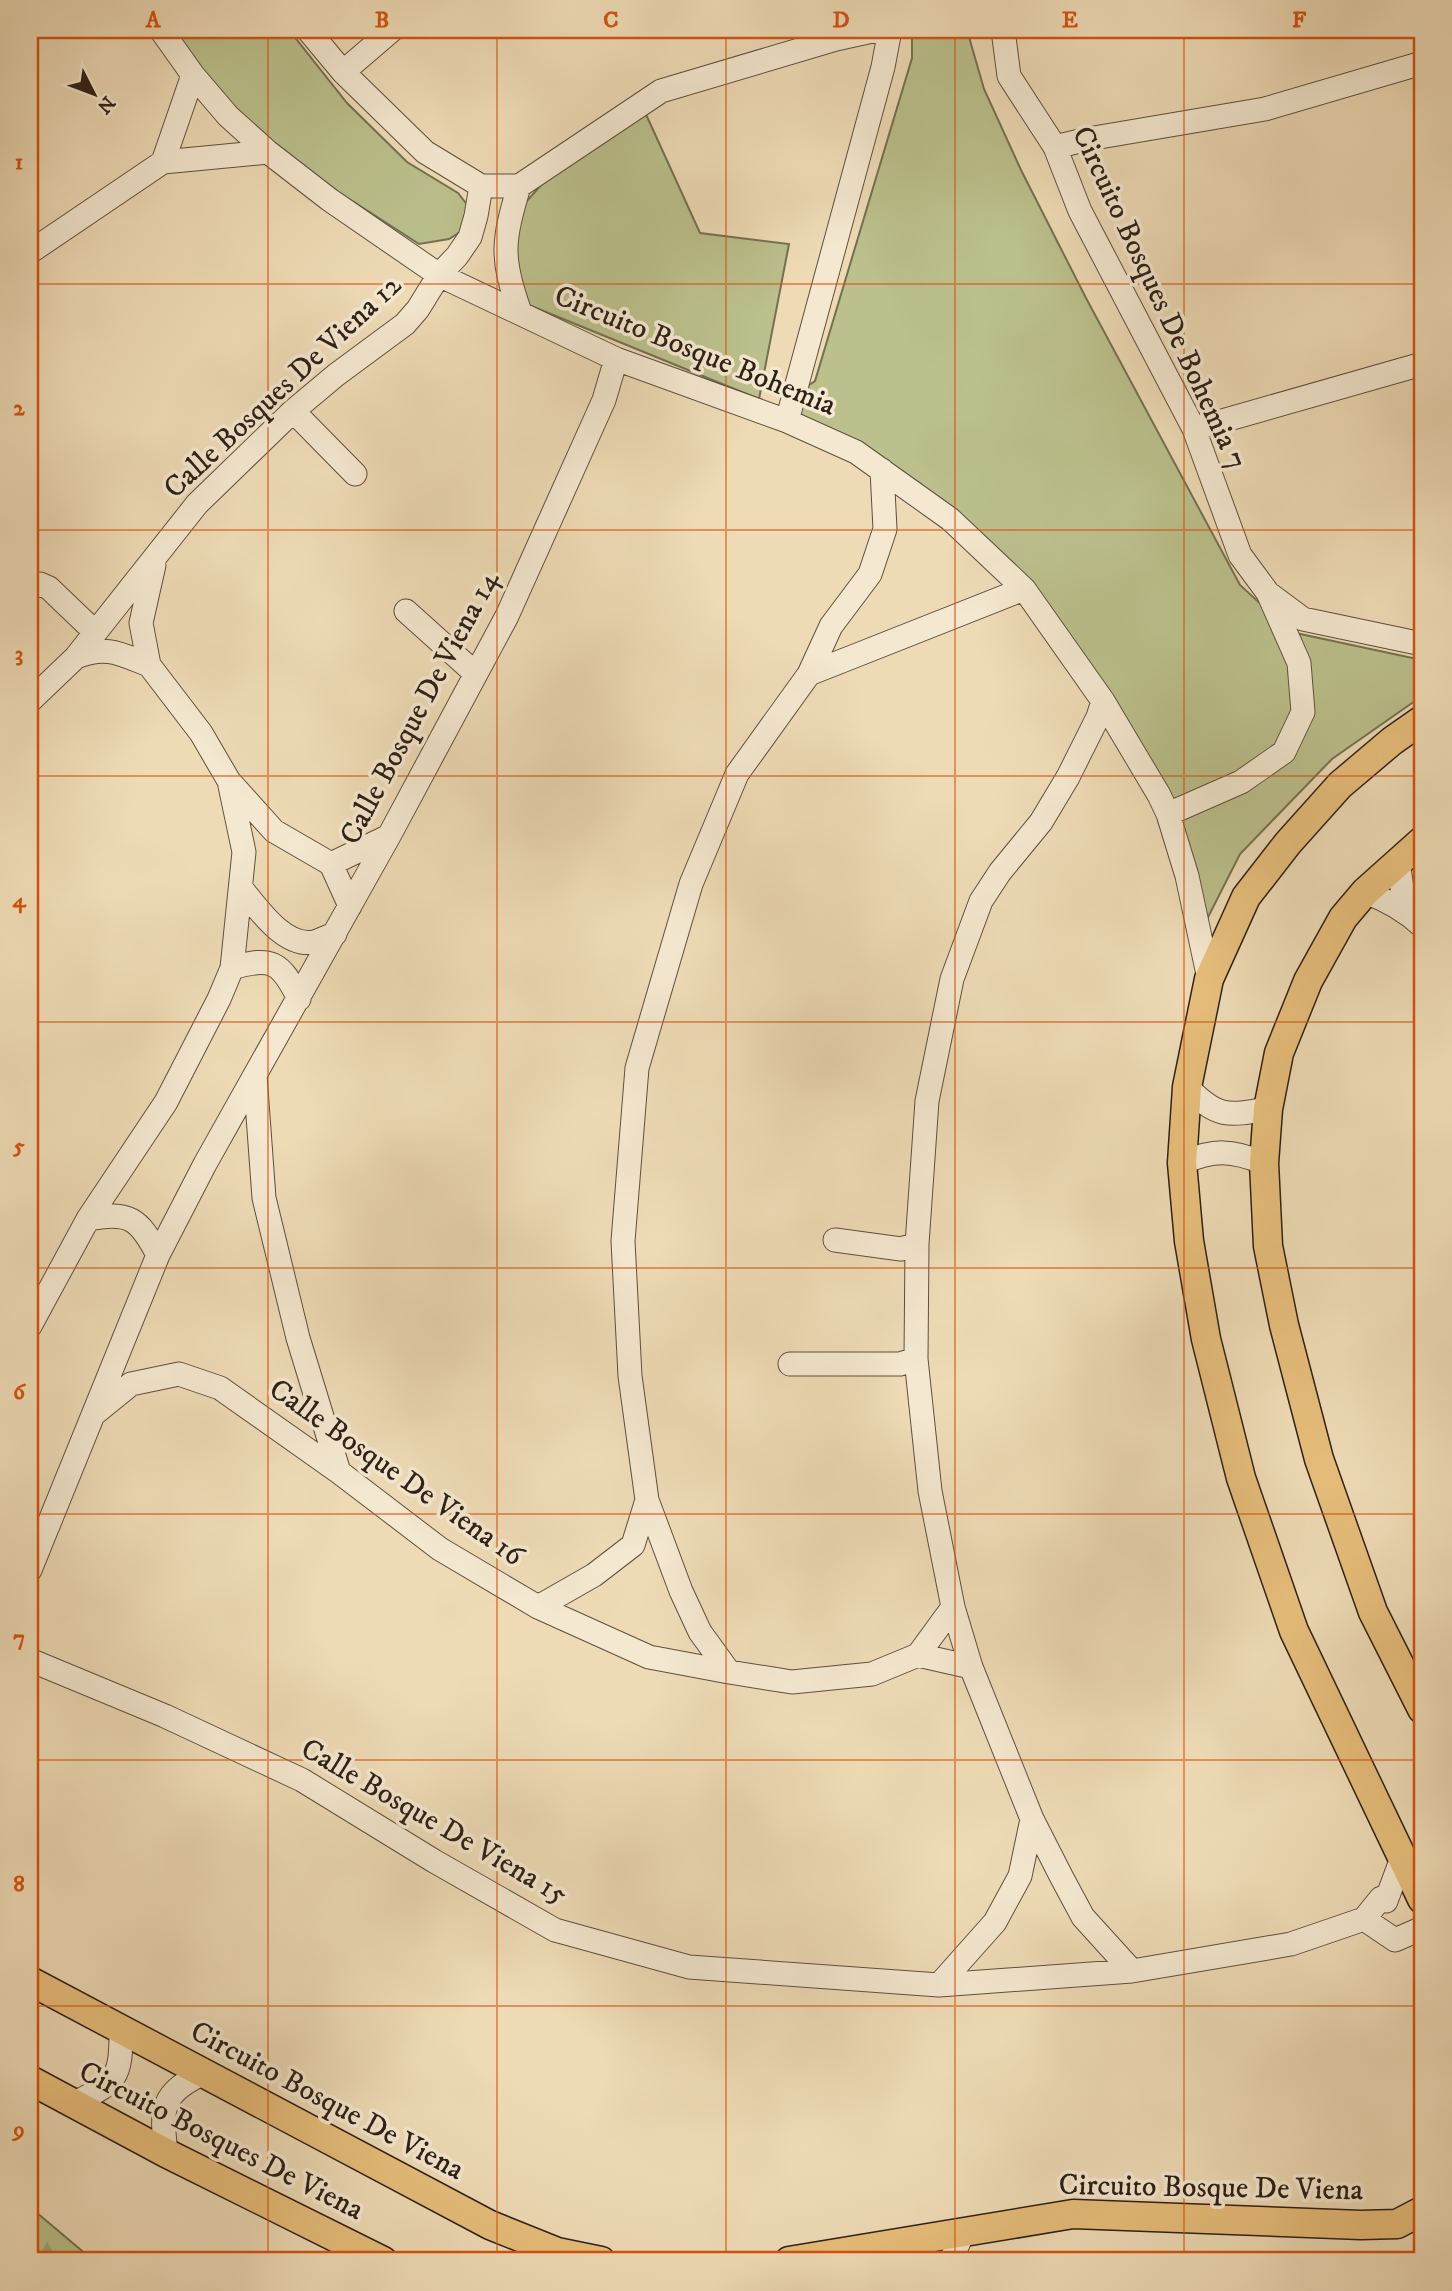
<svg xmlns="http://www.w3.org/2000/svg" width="1452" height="2291" viewBox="0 0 1452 2291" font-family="'IM FELL DW Pica',serif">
<defs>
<pattern id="forest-firs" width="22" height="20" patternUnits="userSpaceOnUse" patternTransform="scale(1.75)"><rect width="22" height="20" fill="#bbc08c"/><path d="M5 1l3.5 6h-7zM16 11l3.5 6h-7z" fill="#a1a578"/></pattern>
</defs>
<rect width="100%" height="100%" fill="#eedbb6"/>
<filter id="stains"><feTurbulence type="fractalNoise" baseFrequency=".00286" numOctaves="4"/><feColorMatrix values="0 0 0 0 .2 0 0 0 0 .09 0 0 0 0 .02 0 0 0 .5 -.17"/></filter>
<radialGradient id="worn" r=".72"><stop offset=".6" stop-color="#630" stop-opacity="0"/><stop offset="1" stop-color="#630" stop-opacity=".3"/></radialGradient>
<!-- forest -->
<path fill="url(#forest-firs)" stroke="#747052" stroke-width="2" d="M30,2207L94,2261H30Z"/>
<!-- park -->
<path fill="#bbc08c" stroke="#747052" stroke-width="2" d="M173,30H289L347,103L407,162L458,193L469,207L468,227L449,239L419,244L323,182L224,110Z
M912,30H967L984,89L1021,170L1086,298L1240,585L1291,632L1422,660V696L1332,759L1240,854L1197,939L1174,813L989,545L796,416L798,392L815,381L912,58Z
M644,110L700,233L789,244L759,399L519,301L509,221L550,175Z"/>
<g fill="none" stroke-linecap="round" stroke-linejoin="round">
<defs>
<path id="minor" d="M161,30L193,75L228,116L268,152L330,200L439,275L616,359L787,421L856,452L950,519L1024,589L1103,701L1159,795L1168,814L1187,876L1209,979
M308,30L343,72L425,152L481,186
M1003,30L1009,76L1055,147L1080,211L1194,429L1240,555L1268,593L1303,619L1422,644
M343,72L392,30
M1055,147L1088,139L1265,109L1422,63
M163,162L193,75
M481,186H519L661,91L836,39L877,30
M519,186C503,241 500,257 520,312
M30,252L163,162L268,152
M293,411L355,474
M787,421L883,67L890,30
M1194,429L1422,364
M154,565L141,623L149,665L201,733L229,781L274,831L331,864L350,906
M30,588L40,584L49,588L95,632
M406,611L476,674
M76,657C107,645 120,654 149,665
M809,674L831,626L870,574L885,529L882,470
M30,701L76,657L197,504L293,411L336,375L405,324L418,309L439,275L457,256L470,237L476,216L481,186
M1103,701L1098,717L1068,777L1041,822L1000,872L981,901L952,979L927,1101L917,1244L916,1359L930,1491L953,1607L971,1667L1032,1819L1061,1876L1083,1917L1132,1971
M1168,814L1241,782L1284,752L1303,712L1299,663L1268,593
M1398,862L1402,888L1409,914
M331,864L389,836
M241,888C257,907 284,948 314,942C321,940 328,936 335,934
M1365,892C1387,900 1405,910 1422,926
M232,968C272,956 281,962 299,999
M255,1075L264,1198L298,1338L339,1472
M1187,1087C1217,1118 1227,1116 1268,1109
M1182,1163C1214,1149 1232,1150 1264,1163
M88,1219C129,1211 139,1218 158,1255
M835,1240L901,1249L917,1244
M30,1326L88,1219L166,1102L219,999L232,968L244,852L229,781
M790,1364H900L916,1359
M94,1414L131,1384L179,1374L220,1388L339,1472L440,1549L538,1607L649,1657L729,1672L792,1682L872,1674L918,1655L953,1607
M647,1500L681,1591L700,1632L729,1672
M30,1570L158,1255L205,1164L389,836L507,616L604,400L616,359
M538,1607L594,1575L633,1545L647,1500L630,1376L623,1241L637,1068L691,884L737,774L809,674L1024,589
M918,1655L971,1667
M30,1660L165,1716L302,1780L434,1861L555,1930L689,1967L939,1985L1132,1971L1291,1944L1364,1919L1381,1898L1386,1901L1402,1858
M1364,1919L1395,1940L1418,1930L1422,1932
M939,1985L995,1922L1020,1876L1032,1819
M75,2103C117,2081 121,2079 121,2030
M166,2153C161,2109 160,2093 204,2073
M954,2261V2253L963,2233"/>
<path id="major" d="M1422,720L1392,741L1340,785L1288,843L1246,897L1209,979L1187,1087L1182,1163L1189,1241L1206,1339L1241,1478L1294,1631L1422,1899
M1422,841L1365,892L1343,918L1308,981L1279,1053L1268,1109L1264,1163L1268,1246L1284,1325L1319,1459L1373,1612L1422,1709
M30,1981L490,2225L557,2252L601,2261
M30,2080L166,2153L383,2261
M789,2261L1073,2214L1361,2225L1397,2224L1422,2211"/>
</defs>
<!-- minor casing -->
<use href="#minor" stroke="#5e4f3f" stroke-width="25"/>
<!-- major casing -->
<use href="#major" stroke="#2e2017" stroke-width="31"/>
<!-- minor -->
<use href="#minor" stroke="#f4e8d0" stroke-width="23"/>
<!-- major -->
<use href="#major" stroke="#e7be7b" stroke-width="28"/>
</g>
<!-- grid -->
<path fill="none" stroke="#d5530d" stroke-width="2" stroke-opacity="0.55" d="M268,30V2261M497,30V2261M726,30V2261M955,30V2261M1184,30V2261M30,284H1422M30,530H1422M30,776H1422M30,1022H1422M30,1268H1422M30,1514H1422M30,1760H1422M30,2006H1422"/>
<g text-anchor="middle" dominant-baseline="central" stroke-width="7" stroke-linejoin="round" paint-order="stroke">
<!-- street labels -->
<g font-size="30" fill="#2e2017" stroke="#f4e8d0">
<text transform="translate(1159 298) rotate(65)">Circuito Bosques De Bohemia 7</text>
<text transform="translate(695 351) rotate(22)">Circuito Bosque Bohemia</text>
<text transform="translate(283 387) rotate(-43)">Calle Bosques De Viena 12</text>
<text transform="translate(420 708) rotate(-62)">Calle Bosque De Viena 14</text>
<text transform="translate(396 1473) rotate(35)">Calle Bosque De Viena 16</text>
<text transform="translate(434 1822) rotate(30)">Calle Bosque De Viena 15</text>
<text transform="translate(327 2101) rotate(28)">Circuito Bosque De Viena</text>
<text transform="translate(221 2141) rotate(27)">Circuito Bosques De Viena</text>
<text transform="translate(1211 2188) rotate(1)">Circuito Bosque De Viena</text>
</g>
</g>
<!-- margin -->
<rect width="1452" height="2291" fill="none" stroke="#eedbb6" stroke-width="77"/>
<!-- north arrow -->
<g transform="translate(94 94) rotate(132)" stroke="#f4e8d0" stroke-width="5" paint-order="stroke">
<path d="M0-5L12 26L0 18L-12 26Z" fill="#2e2017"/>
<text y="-10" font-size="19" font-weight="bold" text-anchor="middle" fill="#2e2017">N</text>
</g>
<rect x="38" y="38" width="1376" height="2214" fill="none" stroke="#d5530d" stroke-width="2.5"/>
<g font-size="23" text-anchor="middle" font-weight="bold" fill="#d5530d">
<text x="153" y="27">A</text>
<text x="382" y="27">B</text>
<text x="611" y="27">C</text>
<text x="841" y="27">D</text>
<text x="1070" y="27">E</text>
<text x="1299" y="27">F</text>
<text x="19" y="169">1</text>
<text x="19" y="415">2</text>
<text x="19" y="661">3</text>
<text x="19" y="907">4</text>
<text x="19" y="1153">5</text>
<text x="19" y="1399">6</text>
<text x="19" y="1645">7</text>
<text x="19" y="1891">8</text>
<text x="19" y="2137">9</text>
</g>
<rect width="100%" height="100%" filter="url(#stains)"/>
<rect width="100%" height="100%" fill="url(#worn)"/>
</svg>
